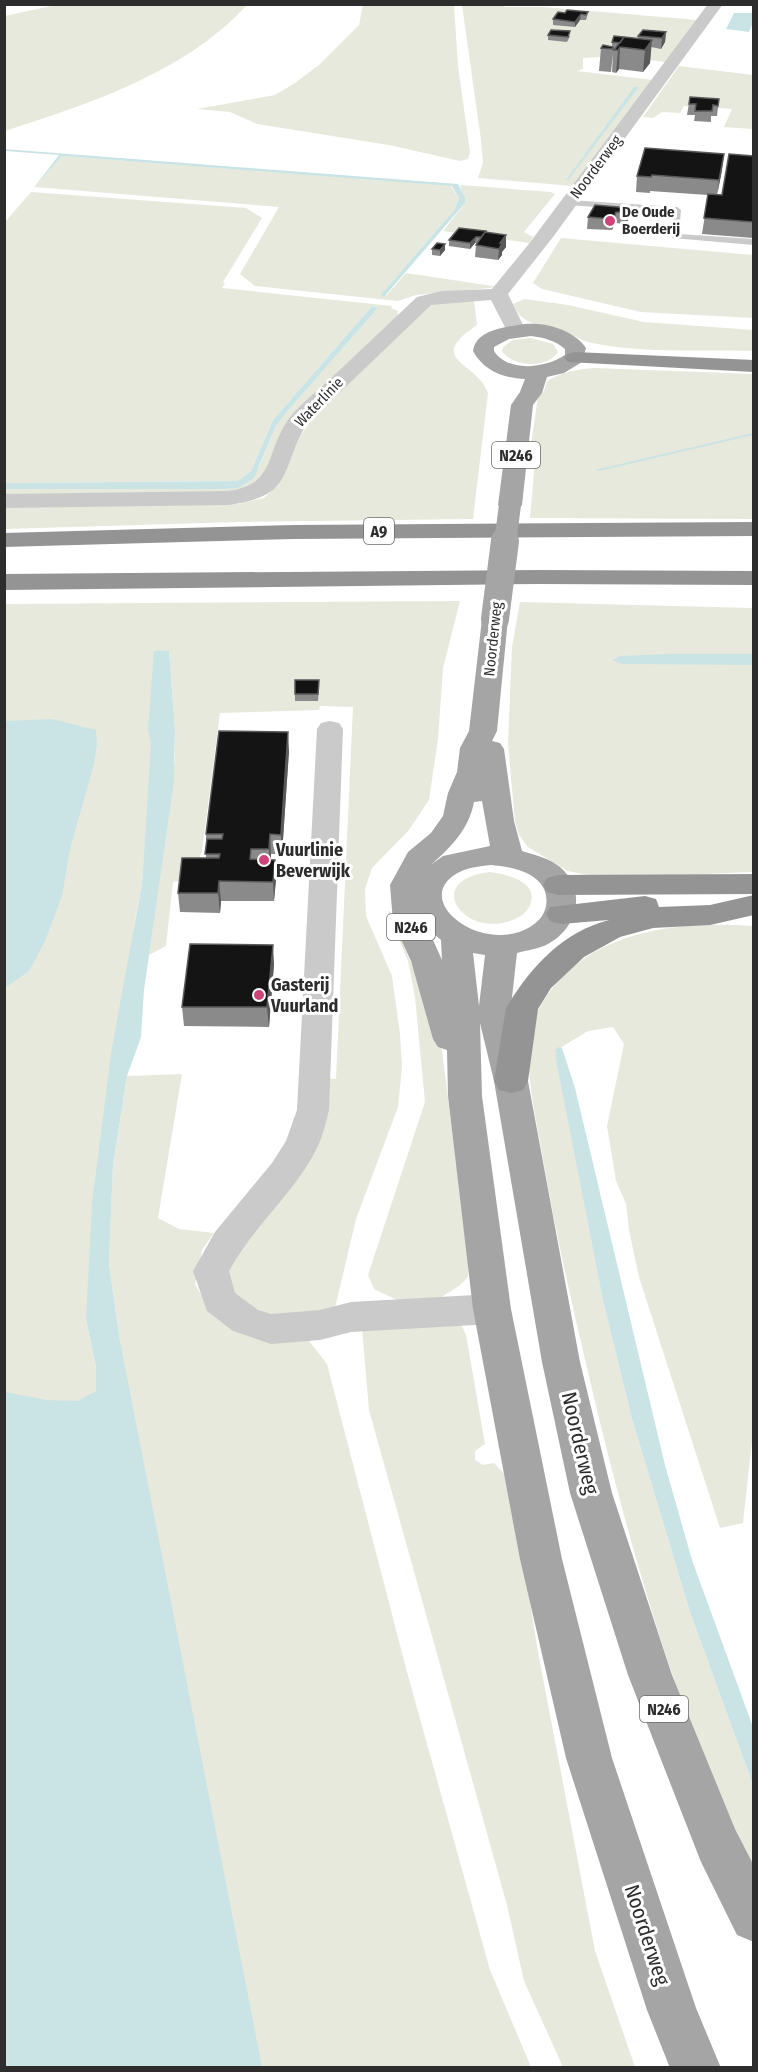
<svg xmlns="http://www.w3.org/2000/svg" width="758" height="2072" viewBox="0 0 758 2072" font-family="'Fira Sans Condensed',sans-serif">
<rect width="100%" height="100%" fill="#fff"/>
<!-- green -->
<path fill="#e7e9dc" d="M60,4H247V5C186,72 89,104 5,131V16Z
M363,5H454L458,66L470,152L468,159L460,161L389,145L257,124L230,112L197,109L275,95L295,83L320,64L359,25Z
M462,5H505L504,7H543L698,20L665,62L618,56L583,58V69L577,71L653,80L573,186L478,178L483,162L481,140Z
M679,66L753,75V129L724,127L732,109L684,106L680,113L662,112L653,118L643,117Z
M62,156L450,185L459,198L455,209L385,290L386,296L406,273L499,287L416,295L398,301L255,286L240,274L279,207L34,187Z
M460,185L551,192L555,194L524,232L533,237L529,243L443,231L465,203Z
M31,192L246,208L262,218L223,282L225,283L222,288L392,306L391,308L398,311L397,314L402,315L327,388L262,483L230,496L4,498L5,489L238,488L259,467L275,428L285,414L378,308L372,306L273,420L251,471L238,481L5,483V222Z
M561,238L753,255V318L641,312L542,289L533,283Z
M524,299L568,305L644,322L753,330V351C700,349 645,354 592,343C581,341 573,334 562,331C542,325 522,326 513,304Z
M474,301L477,325C424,361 477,361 488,393L473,519L239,522L5,529L4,506L238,504L264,498L278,484L301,435L320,408L427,307L435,303Z
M530,338L553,344L558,352C548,369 512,367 502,351L503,347L513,340Z
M595,368L753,374V519L530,518L535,461L529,458L538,397L544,391L547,381C562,372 577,369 595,368Z
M460,601L443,668L438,739L429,800L409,830L372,868L365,889L366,916L392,976L400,1034L402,1067L398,1107L356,1219L335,1308L299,1316L264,1314L234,1295L226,1274L323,1078L336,1079L353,707L320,706L319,710L220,713L202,851L191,879L173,882L166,946L149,955L175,759V729L169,650L159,651L142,884L134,926L86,1321L96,1367V1391L120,1341L109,1264L113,1166L127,1076L182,1074L158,1218L179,1229L214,1233L202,1250L195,1284L211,1311L254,1336L309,1341L327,1364L407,1672L490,1970L531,2067H262L5,1795V604Z
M520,602L753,608V872L627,877L587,875L568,871L528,847L519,835L515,821L508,744L512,647Z
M490,872C506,874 540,882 530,905C527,911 523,915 517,918C467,943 419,880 490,872Z
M390,911L440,1035L469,1263L468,1277L459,1286L440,1298L399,1301L374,1289L368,1275L425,1102L415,997L408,961L388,912Z
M753,926L754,1423L743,1523L720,1528L639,1277L629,1230L626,1204L616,1181L607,1126L624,1044L613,1027L588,1031L555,1051L603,1301L632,1419L690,1612L753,1785V1873C737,1837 720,1800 705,1763C657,1642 622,1515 592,1389C574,1313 556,1236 543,1159C537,1121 519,1052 535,1017C574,932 671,920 753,926Z
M461,1324L466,1335L485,1444L475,1451V1460L483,1465L494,1463L506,1476L512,1489L538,1652L595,1951L635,2067H563L524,1981L507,1905L369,1410L362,1328Z"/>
<!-- water -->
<path fill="#cae4e6" d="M734,13H753V23L749,32L726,29Z
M634,87H639L568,180H566Z
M4,149L458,184L465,198V203L384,297L381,295L385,290L455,209L459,198L452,186L62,156L35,186L59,155L5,151Z
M372,306L378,308L285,414L275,428L254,478L238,488L223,489H5V483L238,481L251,471L273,420Z
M753,433V435L599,471L595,470Z
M169,650L175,729L174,781L144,990L141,1037L127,1076L113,1166L109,1264L120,1341L262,2067H5V1392L47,1400L78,1401L96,1391V1367L86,1320L92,1203L112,1047L142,884L151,743L148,730L154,651Z
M668,654H753V665L622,664L613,660L620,656Z
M52,719L96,730L97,745L94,764L70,849L62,896L45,941L29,971L5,988V721Z
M559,1047L562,1048L575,1088L665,1465L692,1560L753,1727V1785L690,1612L632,1419L603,1301L557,1065L555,1050Z"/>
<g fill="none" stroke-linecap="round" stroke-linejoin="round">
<!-- service -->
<path fill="#cacaca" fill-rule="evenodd" d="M569,200L677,207L681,210L679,234L754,239V245L672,238L673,212L566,205V201Z"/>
<!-- minor -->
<path fill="#cacaca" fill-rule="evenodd" d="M708,4H723L553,237L508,294L526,331L523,335H509L491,300L431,305L306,425C279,473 294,496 228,505L4,508V494L228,491C276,485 265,453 288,420C298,406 314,394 327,382C357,354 387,325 417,297L442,291L492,289L528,245Z
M330,721L339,723L343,729L329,1110C326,1122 323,1135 318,1146C296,1192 253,1226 229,1271L235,1293L258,1310L271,1314L320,1310L351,1302L492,1294L505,1299L510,1309L505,1319L492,1324L351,1332L320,1340L271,1344L233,1331L207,1311L193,1271L215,1232L272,1163L286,1141L297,1110L317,729L321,723Z"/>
<!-- primary -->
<path fill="#a5a5a5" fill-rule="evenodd" d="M525,324C546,322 574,330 586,348L582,362L564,373L547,377L542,393L533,405L522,505L518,510L510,512L502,510L498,505L511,405L520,392L525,379C503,378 484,371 473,351C476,329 507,327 525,324ZM531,336C544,338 555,340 565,349V355C546,368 508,373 494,351V347L509,339Z
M495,611L504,614L508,619L497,731L492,741L500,743L504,749L514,821L522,851C535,855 549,858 560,867C587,890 578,928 548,944C539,949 527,950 517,953L510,1015L528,1081L580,1362L612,1493L672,1675L735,1829L754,1866V1942L737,1935L701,1862L628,1675L570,1493L542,1362L494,1081L480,1023L482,1096L511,1309L562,1559L612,1758L696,2008L721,2068H670L647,2010L566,1758L520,1559L473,1309L448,1096L447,1050L438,1047L433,1039L411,961L393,922L390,885L408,852L431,833L443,816L448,793L457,772L460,748L469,731L482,619L486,614ZM482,801L490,846L443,856L432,864C451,847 469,829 474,802ZM491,865C515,867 551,875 546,906C544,916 538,922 530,927C479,957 404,895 464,870C472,867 482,866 491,865ZM428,929L441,940L442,960ZM473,953L485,955L479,1006Z"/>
<!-- motorway -->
<path fill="#949494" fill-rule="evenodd" d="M575,352L754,360V372L568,362L564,358L568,354Z
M754,522V536L294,539L4,547V533L294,525Z
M539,570L754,571V585L539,584L4,590V574Z
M754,874V894L558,895L547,892L543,885L547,878L558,875Z
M754,895V915L710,925L653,928L620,937L584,957L551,988L538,1009L528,1081L523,1090L511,1093L499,1090L494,1081L506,1008C530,968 562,932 609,920L561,924L550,921L546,914L550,907L645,896L656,899L659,907L710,905Z"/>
<!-- primary-bridge-far1 -->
<path stroke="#a5a5a5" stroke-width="22" d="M505,543L510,505"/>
<!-- primary-bridge -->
<path stroke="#a5a5a5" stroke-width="28" d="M495,619L505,541"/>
</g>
<!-- wall -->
<path fill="#8a8a8a" d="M577,4H599L598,6Z
M588,12L587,17L586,20H580L575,27L553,25V19Z
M666,32L665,42L661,49L651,47L650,63L643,72L619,69L616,73L612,72L613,53L611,72L599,71L601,48L612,46V42L624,37L638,39V36Z
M548,35L570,36L567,42L548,40Z
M690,97L719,99L717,116H711V122L694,121L695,115H687Z
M753,156V238L702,234L708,195L650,191V193L636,192L637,176L722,170L717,194L722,195Z
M629,208L628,220L626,224L615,223L612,230L587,229L588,217Z
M486,232L506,247L502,252V255L498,260L475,257L476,245L477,243H475L470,249L449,246V240Z
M432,249L445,250L440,256L432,255Z
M319,687L318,701H295V694Z
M289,751L282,854H271V860L276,879L274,901H221L220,913L180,912L178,893L206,858V834Z
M274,964L269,1027L184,1026L182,1007Z"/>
<!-- shaded-wall -->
<path fill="#5a5a5a" d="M581,14L580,20L575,27V22Z
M666,32L665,42L661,49L662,38Z
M652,40L650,63L643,72L645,50Z
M620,47L619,69L616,73L618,50Z
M724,154L722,170L717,196L719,180Z
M629,208L628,220L626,224L627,213Z
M616,212L615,223L612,230L613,219Z
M506,235V247L502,252V255L498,260L499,249L500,243Z
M476,237L475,243L470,249V243Z
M445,244V250L440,256V250Z
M288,732L289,751L282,854L281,835Z
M270,834L271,854L270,869L269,849Z
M275,860L276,879L274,901L273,882Z
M219,881L221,901L220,913L218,893Z
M273,945L274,964L269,1027L267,1007Z"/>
<!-- building -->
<path fill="#141414" stroke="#5a5a5a" stroke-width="1.5" d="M567,10L588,12L586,15L581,14L575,22L553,19L558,12L565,13Z
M551,30L570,31L568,37L548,35Z
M643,30L666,32L662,38L638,36Z
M614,36L624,37L620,43L612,42Z
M624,37L652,40L645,50L620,47L618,50H614Z
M603,45L613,47V49L601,48Z
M690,97L719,99L718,106L713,105L712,111H695L696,104H689Z
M645,148L724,154L719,180L652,175L651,177L637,176Z
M729,154L753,156V222L704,218L708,194L722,195Z
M595,205L629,208L627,213L616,212L613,219L588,217Z
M459,228L486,231L481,237H476L470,243L449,240Z
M485,232L506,235L500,243H502L499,249L476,245Z
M437,243L445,244L440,250L432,249Z
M295,680H319L318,694H295Z
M219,731L288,732L281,835L270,834L269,849H251L250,859L275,860L273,882L219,881L218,893H178L182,858H219L220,854H205L207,839H222L223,834H206Z
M190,944L273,945L267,1007H182Z"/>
<!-- markers -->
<g fill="#ce447a" stroke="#fff" stroke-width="2">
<circle cx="610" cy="221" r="6"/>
<circle cx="264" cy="860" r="6"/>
<circle cx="259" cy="995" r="6"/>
</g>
<g text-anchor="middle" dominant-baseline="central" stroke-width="6" stroke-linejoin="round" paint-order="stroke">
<!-- far-street labels -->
<g font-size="15" fill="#2d2d2d" stroke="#fff">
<text transform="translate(596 167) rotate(-53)">Noorderweg</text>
<text transform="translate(319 402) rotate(-46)">Waterlinie</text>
<text transform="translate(493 639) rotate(-84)">Noorderweg</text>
</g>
<!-- far-poi labels -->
<g font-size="15" font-weight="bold" fill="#2d2d2d" stroke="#fff" text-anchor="start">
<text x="622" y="212">De Oude<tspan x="622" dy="17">Boerderij</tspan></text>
</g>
<!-- shield labels -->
<g fill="#fff" stroke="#6c6c6c" stroke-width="1.5">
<rect x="492" y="442" width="48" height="26" rx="4.5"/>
<rect x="364" y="518" width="30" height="26" rx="4.5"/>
<rect x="387" y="914" width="48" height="26" rx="4.5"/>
<rect x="640" y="1696" width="48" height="26" rx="4.5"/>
</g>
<g font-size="16" font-weight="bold" fill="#2d2d2d">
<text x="516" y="455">N246</text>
<text x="379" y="531">A9</text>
<text x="411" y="927">N246</text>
<text x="664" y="1709">N246</text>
</g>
<!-- poi labels -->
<g font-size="18" font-weight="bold" fill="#2d2d2d" stroke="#fff" text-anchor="start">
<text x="276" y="850">Vuurlinie<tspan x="276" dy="21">Beverwijk</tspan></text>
<text x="271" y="985">Gasterij<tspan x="271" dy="21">Vuurland</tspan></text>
</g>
<!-- near-street labels -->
<g font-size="21" fill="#2d2d2d" stroke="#fff">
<text transform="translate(580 1443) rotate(77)">Noorderweg</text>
<text transform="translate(647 1935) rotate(72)">Noorderweg</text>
</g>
</g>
<!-- border -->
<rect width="758" height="2072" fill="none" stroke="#2d2d2d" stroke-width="12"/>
</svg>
